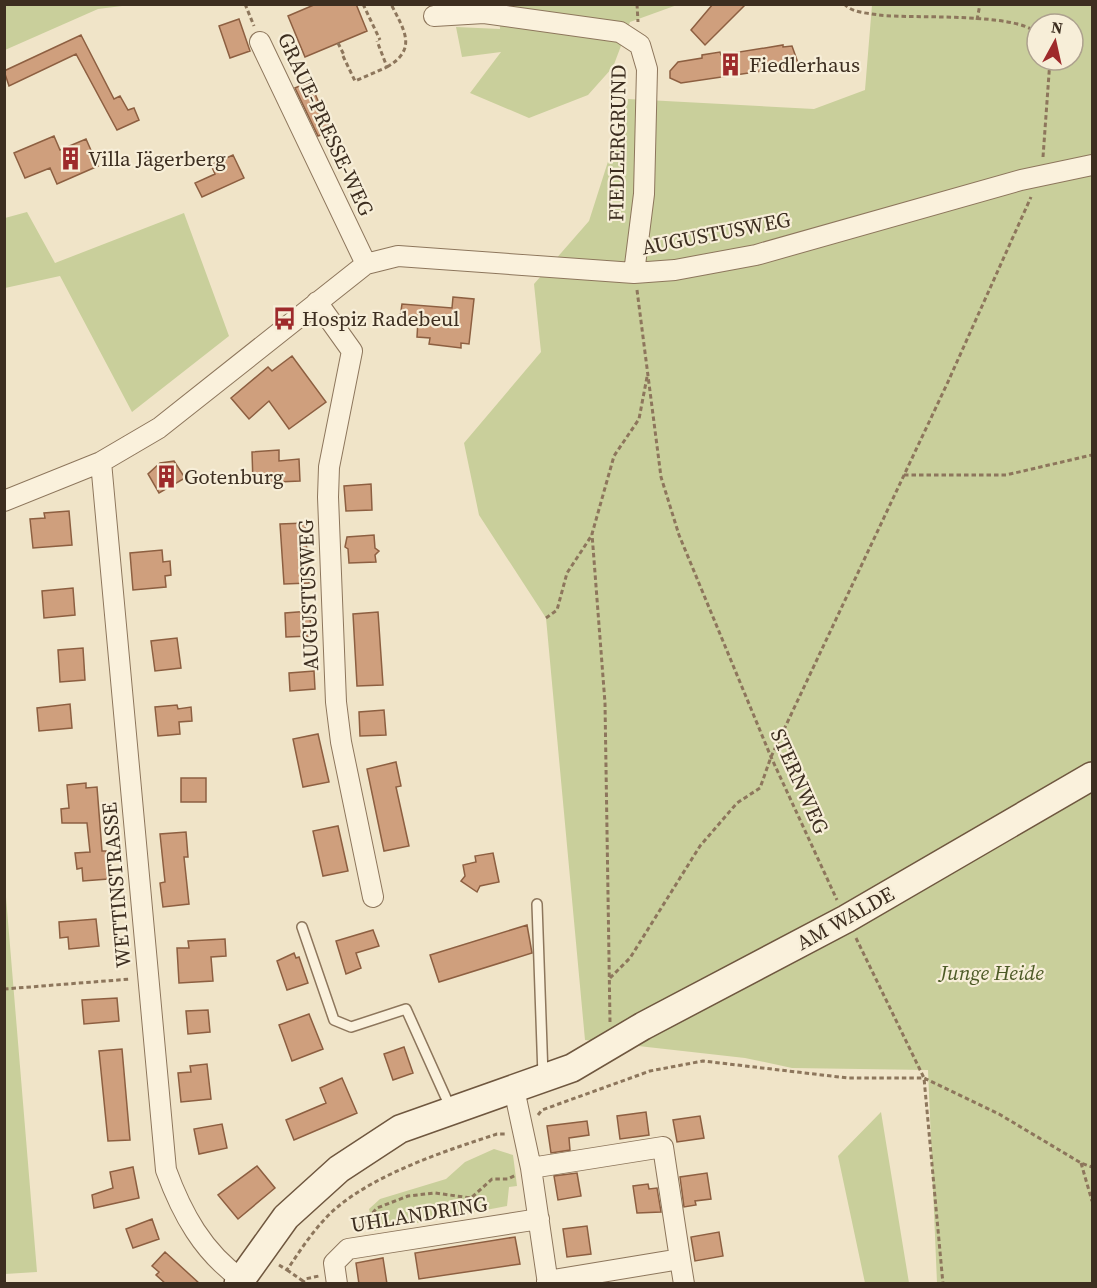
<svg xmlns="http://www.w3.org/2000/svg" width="1097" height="1288" viewBox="0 0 1097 1288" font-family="'Source Serif 4',serif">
<rect width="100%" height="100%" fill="#f0e4c8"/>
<!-- green -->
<path fill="#c9cf9b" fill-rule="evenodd" d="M5,4H130V5L98,9L5,50Z
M499,5H677L630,22L613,67L588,95L529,118L470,93L501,52L462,57L456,27L500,29Z
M872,5H1092V1283H937L928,1070L792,1068L745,1058L585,1040L546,618L479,515L464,443L541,352L534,284L589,221L628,99L814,109L865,90ZM1037,24H1073V60H1037Z
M27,212L55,263L184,213L229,336L132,412L60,276L5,288V218Z
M4,873L37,1272L5,1274H4Z
M881,1112L909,1283H865L838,1156Z
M494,1149L513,1155L517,1186L509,1187L507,1206L374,1231L369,1209L380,1199L446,1179L465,1162Z"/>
<!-- building -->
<path fill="#cf9f7d" stroke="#8d5f41" stroke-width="1.5" d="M316,4H356L367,31L305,57L288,16Z
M713,4H746L705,45L691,30Z
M239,19L250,51L230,58L219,26Z
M81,35L114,99L120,96L128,110L134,108L139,120L117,130L76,54L9,86L4,71Z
M783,45V47L792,46L798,63L790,67L681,83L670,78V71L678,62L702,58V55L720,52L721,55Z
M310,82L331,131L318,136L295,88Z
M54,136L60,150L86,139L98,166L57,184L50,168L25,178L14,153Z
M233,155L244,178L202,197L195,183L215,174L211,165Z
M453,297L474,299L469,344L461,343V348L429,344L430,338L417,337L418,320L400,318L402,304L452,308Z
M292,356L326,402L289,429L269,401L249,419L231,398L268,367L272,371Z
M279,450V461L299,459L300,481L253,483L252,452Z
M174,461L185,478L159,493L148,474L160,463Z
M371,484L372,510L346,511L344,486Z
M69,511L72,545L33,548L30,519L45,518L44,513Z
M305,523L309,583L284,584L280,524Z
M374,535L375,548L379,551L375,555L376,562L349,563L348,549L345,547L347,537Z
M162,550L163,562L170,561L171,575L165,576L166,587L133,590L130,553Z
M73,588L75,615L44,618L42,591Z
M310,611L311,636L286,637L285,613Z
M378,612L383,685L357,686L353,614Z
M177,638L181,668L155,671L151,641Z
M83,648L85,680L60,682L58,650Z
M314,671L315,689L290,691L289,673Z
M70,704L72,728L39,731L37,708Z
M177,705L178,709L191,707L192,721L179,722L180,734L158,736L155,707Z
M384,710L386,735L360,736L359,712Z
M318,734L329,782L303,787L293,739Z
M396,762L401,786L396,787L409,846L384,851L367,769Z
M181,778H206V802H181Z
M86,783V788L97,787L102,851H106L108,879L83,881L82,868L77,869L75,853L90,852L87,823H62L61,809L69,808L67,785Z
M338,826L348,871L323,876L313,831Z
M186,832L188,857H184L189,904L163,907L160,883L165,882L160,834Z
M493,853L499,882L480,886L477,892L461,881L465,876L463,865L476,862L475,856Z
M96,919L99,946L69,949L68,937L60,938L59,922Z
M527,925L532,953L439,982L430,955Z
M373,930L379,946L356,953L361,968L346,974L336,941Z
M225,939L226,956L211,957L213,981L179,983L177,948H189L188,941Z
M294,953L296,958L299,957L308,983L287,990L277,961Z
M117,998L119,1021L84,1024L82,1000Z
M208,1010L210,1032L188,1034L186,1011Z
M309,1014L323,1049L292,1061L279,1025Z
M404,1047L413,1073L393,1080L384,1054Z
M122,1049L130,1140L108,1141L99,1051Z
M207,1064L211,1099L181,1102L178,1073L191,1072L190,1066Z
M342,1078L357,1113L294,1140L286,1120L326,1103L320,1088Z
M646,1112L649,1135L620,1139L617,1116Z
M700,1116L704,1138L677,1142L673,1120Z
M587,1121L589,1135L569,1138L570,1150L551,1153L547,1126Z
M222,1124L227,1148L199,1154L194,1129Z
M257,1166L275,1188L238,1219L218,1195Z
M133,1167L139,1198L94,1208L92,1195L113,1188L110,1172Z
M577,1173L581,1196L558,1200L554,1176Z
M707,1173L711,1199L695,1201L696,1205L684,1207L680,1177Z
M648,1184L649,1189L657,1188L661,1212L637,1213L633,1186Z
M152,1219L159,1239L133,1248L126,1229Z
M587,1226L591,1254L567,1257L563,1229Z
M719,1232L723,1256L695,1261L691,1237Z
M515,1237L520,1264L419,1279L415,1253Z
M165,1252L200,1284H166L156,1275L159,1272L152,1266Z
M383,1258L387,1284H359L356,1263Z"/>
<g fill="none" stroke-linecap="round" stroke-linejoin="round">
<defs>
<path id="lane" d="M537,904L543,1076
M302,927L334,1020L351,1027L406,1009L451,1109"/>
<path id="street" d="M434,16L484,13L620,32L640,45L647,69L644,194L634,273
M260,42L366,264
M317,302L352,351L329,467L328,497L336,702L341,742L373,897
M101,462L166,1170C182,1214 203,1252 241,1279
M4,501L101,462L159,428L366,264L398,256L634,273L675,270L756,255L1021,180L1092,165
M514,1089L531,1168L548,1284
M531,1168L663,1147L680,1259L547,1281
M680,1259L684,1284
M337,1284L334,1263L348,1249L539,1219"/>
<path id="secondary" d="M238,1284L286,1217L339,1169L400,1129L572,1068L643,1026L846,919L1092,776"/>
</defs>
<!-- lane casing -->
<use href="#lane" stroke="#8d765c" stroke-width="12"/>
<!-- street casing -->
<use href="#street" stroke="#8d765c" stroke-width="22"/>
<!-- secondary casing -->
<use href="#secondary" stroke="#6f573f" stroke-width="30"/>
<!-- path -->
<path stroke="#8d765c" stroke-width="3" stroke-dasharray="4.5 3" stroke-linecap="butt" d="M245,4L254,26
M363,4L380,40
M637,4L638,22
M844,4C853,13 867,13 879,15C914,19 1014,12 1037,33
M977,20L980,4
M338,43L344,55
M343,56L355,81L387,67L377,41
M387,67C418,49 404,30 391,4
M1043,157L1050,60
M637,290L661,477L679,535L771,757L837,900
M904,475H1006L1092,455
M546,618L557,610L567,573L592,535
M856,938L924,1078L943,1284
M610,978L630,958L700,846L737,803L760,788L771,757L947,384L1031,197
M4,989L131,979
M610,1022L605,703L592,534L614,456L639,419L647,377
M538,1115L542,1110L650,1071L703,1061L848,1078H924L999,1114L1081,1163L1092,1167
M1081,1163L1092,1201
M358,1230L377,1208L408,1196L435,1193L471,1198L492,1179H508L516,1175
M279,1265L287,1270C301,1249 316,1226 335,1209C377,1173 445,1151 497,1134H506
M287,1270L303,1281
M302,1284L305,1279L319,1276"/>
<!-- lane -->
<use href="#lane" stroke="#faf1dc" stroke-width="9"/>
<!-- street -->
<use href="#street" stroke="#faf1dc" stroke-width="20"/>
<!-- secondary -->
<use href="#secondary" stroke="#faf1dc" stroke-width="27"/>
</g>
<!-- icons -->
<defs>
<symbol id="building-bare" viewBox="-9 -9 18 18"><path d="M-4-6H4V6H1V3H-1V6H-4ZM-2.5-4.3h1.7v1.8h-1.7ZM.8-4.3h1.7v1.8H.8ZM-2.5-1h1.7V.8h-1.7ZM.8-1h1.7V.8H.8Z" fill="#9e2a2b" stroke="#f7eed8" stroke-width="2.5" paint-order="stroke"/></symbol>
<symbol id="bus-bare" viewBox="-9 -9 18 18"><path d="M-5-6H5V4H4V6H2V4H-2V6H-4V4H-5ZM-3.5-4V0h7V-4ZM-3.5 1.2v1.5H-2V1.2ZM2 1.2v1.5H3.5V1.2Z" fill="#9e2a2b" stroke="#f7eed8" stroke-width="2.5" paint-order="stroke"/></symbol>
</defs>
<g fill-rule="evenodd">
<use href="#building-bare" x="714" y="48" width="33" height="33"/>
<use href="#building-bare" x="54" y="142" width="33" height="33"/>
<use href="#bus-bare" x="268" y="302" width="33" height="33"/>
<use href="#building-bare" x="150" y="460" width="33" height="33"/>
</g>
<g text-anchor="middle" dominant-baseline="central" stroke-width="4.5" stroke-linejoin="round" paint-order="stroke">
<!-- poi labels -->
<g font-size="21" fill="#3d2e20" stroke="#f7eed8" text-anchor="start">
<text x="749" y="64">Fiedlerhaus</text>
<text x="88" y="158">Villa Jägerberg</text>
<text x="302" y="318">Hospiz Radebeul</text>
<text x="184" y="476">Gotenburg</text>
</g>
<!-- street labels -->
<g font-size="21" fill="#3d2e20" stroke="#f7eed8">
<text transform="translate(326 124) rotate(65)">GRAUE-PRESSE-WEG</text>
<text transform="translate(617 143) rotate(-89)">FIEDLERGRUND</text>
<text transform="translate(716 233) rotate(-11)">AUGUSTUSWEG</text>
<text transform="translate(308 595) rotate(-92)">AUGUSTUSWEG</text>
<text transform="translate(800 781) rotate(66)">STERNWEG</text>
<text transform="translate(116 885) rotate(-95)">WETTINSTRASSE</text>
<text transform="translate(845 918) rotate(-29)">AM WALDE</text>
<text transform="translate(419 1214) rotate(-9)">UHLANDRING</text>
</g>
<!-- park labels -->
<g font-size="21" font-style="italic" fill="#4d5a26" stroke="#f7eed8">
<text x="992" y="972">Junge Heide</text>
</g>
</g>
<!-- border -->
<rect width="1097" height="1288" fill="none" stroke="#3d2e20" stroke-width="12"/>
<!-- north arrow -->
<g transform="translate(1055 42) rotate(8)"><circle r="28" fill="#f7eed8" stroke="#ada18e" stroke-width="1.5"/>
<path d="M0-4.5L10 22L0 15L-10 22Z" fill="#9e2a2b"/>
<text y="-9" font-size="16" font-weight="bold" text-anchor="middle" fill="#3d2e20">N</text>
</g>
</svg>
